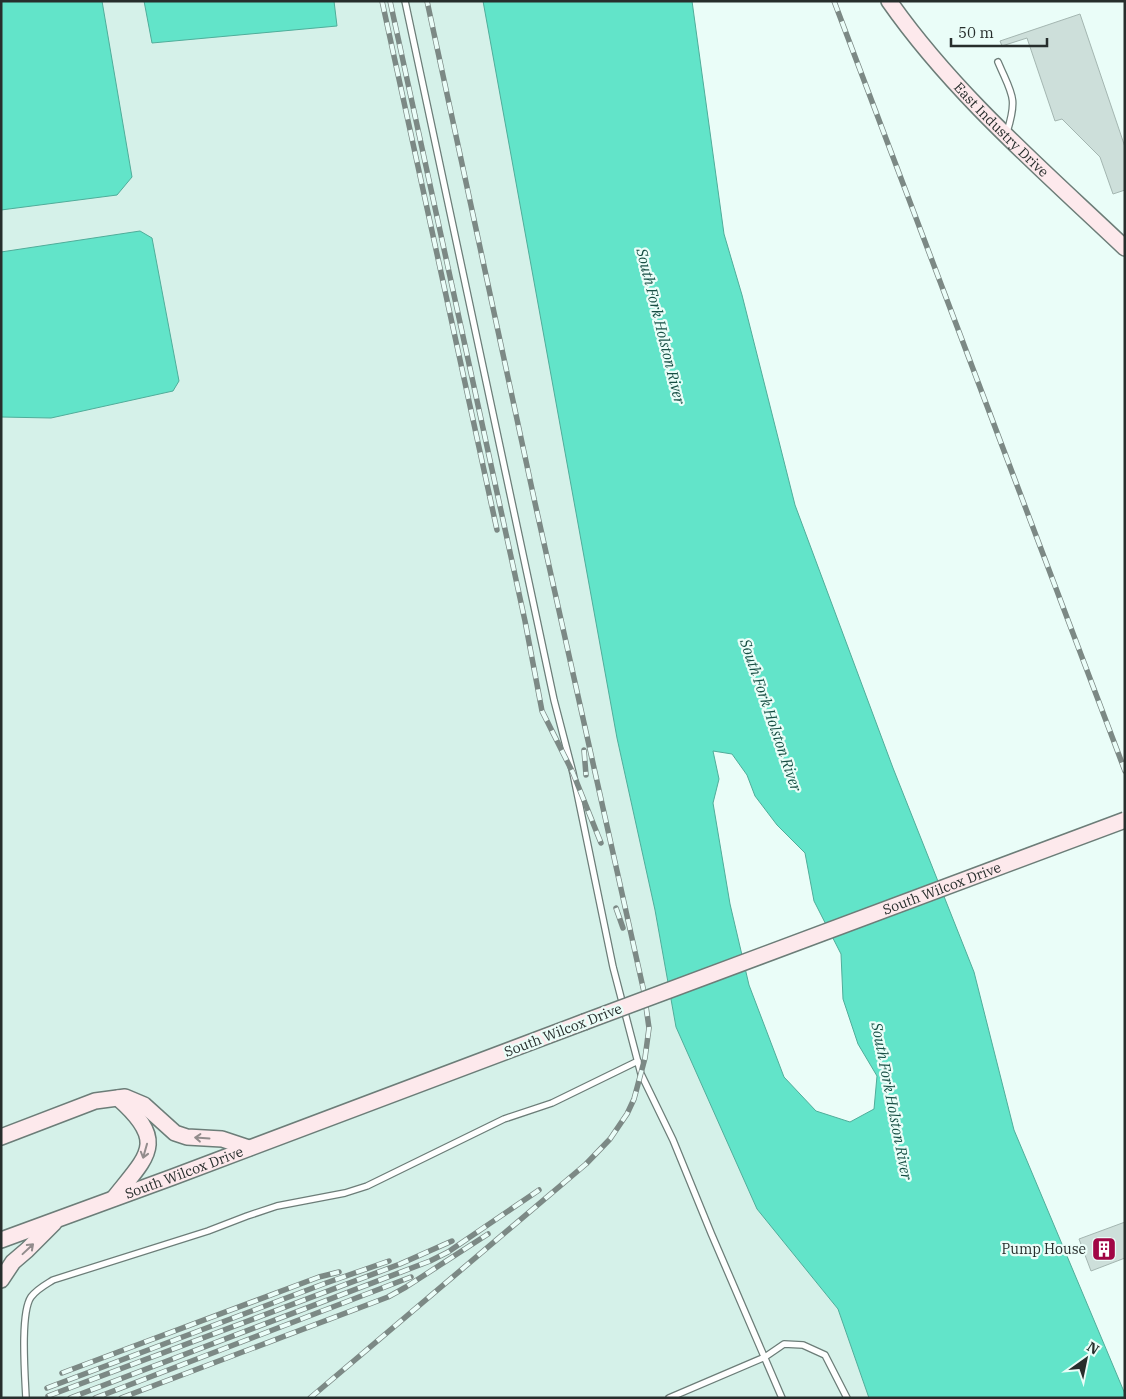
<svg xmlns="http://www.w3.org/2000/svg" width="1126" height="1399" viewBox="0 0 1126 1399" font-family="'IBM Plex Serif',serif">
<rect width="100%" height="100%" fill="#eafdf8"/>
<!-- built -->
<path fill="#d5f1e9" d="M1,1H484L617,738L655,910L676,1027L757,1209L838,1309L869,1398H1Z"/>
<!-- water -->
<path fill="#62e4c9" stroke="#50ad9a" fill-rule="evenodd" d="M1,1H102L132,177L117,195L1,210Z
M144,1H334L337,26L152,43Z
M483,1H692L724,234L742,295L795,505L893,768L974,972L1014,1130L1125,1394V1398H869L838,1309L757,1209L676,1027L655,910L617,738ZM713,751L732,754L747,775L755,796L777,825L805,853L814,901L841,954L843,999L858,1044L877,1076L874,1109L850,1122L816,1111L784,1077L749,985L730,904L713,803L719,779Z
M140,231L152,238L179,381L173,391L51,418L1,417V252Z"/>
<!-- building -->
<path fill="#cddfda" stroke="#a4b6b1" d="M1080,14L1125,147V190L1113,194L1100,157L1062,119L1055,121L1027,38L1002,46L1000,41Z
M1125,1222V1258L1091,1271L1079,1239Z"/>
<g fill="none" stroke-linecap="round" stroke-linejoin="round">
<defs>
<path id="service" d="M405,1L554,700L573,773L613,967L641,1074L673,1140L711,1233L782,1398
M998,62C1012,95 1018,97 1007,132
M26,1398C25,1376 20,1313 31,1297C37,1289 45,1285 53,1280L208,1231L247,1216L277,1206L345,1193L367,1186L504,1119L552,1103L638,1061
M669,1398L765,1357L784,1344L803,1345L825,1355L847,1398"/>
<g id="secondary">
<path id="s1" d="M889,1C954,94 1043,170 1125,248"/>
<path d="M1,1137L95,1101L125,1097L144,1105L175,1133L187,1137L222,1139L249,1148"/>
<path d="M114,1198C148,1155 168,1142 118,1098"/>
<path id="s2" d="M1,1240L173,1177L584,1022"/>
<path d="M1,1280L13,1262L27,1250L54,1223"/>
</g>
</defs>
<!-- service casing -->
<use href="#service" stroke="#6c7d78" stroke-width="8"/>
<!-- secondary casing -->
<use href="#secondary" stroke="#6c7d78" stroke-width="18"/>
<!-- service -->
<use href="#service" stroke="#fff" stroke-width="5.5"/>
<!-- secondary -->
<use href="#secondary" stroke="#fde9ec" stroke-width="15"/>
<defs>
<path id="rail" d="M382,1L497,530
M390,1L525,621L542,711L573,773L601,843
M834,1L1125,771
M584,750L586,775
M616,908L623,928
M62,1373L319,1277L339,1272
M47,1388L326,1283L389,1261
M48,1396L400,1264L452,1241
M70,1398L430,1261L448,1252L539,1190
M95,1398L411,1277
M121,1398L388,1297L406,1287L488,1234
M310,1398L586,1164L610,1139L627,1114L634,1099L645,1058L649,1028L644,992L535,503L427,1"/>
</defs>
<!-- rail casing -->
<use href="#rail" stroke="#7c8985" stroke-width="5.5"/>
<!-- rail -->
<use href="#rail" stroke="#eafdf8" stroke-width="4" stroke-dasharray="11" stroke-linecap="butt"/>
<defs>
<g id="secondary-bridge">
<path id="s3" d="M584,1022L1125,820"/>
</g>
</defs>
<!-- secondary-bridge casing -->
<use href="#secondary-bridge" stroke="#6c7d78" stroke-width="18" stroke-linecap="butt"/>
<!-- secondary-bridge -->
<use href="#secondary-bridge" stroke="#fde9ec" stroke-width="15"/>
</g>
<!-- one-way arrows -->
<defs><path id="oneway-shaft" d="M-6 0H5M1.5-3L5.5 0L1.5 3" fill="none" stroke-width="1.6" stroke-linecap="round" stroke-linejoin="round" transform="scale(1.25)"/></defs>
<g stroke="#928c8c">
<use href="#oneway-shaft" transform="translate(202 1138) rotate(-176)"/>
<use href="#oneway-shaft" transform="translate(145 1151) rotate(106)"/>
<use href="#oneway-shaft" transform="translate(28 1249) rotate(-43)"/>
</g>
<!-- icons -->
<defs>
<symbol id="building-square" viewBox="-11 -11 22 22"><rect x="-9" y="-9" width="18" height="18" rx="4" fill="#a10645" stroke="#eafdf8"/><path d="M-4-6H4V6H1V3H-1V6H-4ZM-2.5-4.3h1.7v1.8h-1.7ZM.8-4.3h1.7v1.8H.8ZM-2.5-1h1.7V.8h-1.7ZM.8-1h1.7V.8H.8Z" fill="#fff"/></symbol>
</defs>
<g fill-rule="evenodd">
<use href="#building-square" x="1090" y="1235" width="28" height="28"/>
</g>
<g text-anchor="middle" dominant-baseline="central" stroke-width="4.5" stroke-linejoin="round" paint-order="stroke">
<!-- street labels -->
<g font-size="14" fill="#272e2c" stroke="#eafdf8">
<text stroke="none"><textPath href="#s1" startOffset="171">East Industry Drive</textPath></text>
<text stroke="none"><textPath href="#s3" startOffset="382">South Wilcox Drive</textPath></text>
<text transform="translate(563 1030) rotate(-21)">South Wilcox Drive</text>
<text stroke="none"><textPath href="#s2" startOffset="195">South Wilcox Drive</textPath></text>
</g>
<!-- poi labels -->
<g font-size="14" fill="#272e2c" stroke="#eafdf8" text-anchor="end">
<text x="1086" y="1249">Pump House</text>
</g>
<!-- water labels -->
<g font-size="15" font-style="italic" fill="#164e43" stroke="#eafdf8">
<text transform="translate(661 326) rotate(76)">South Fork Holston River</text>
<text transform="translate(771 715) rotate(71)">South Fork Holston River</text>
<text transform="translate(892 1101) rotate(79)">South Fork Holston River</text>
</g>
</g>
<!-- border -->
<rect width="1126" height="1399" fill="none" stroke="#272e2c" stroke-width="5"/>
<!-- north arrow -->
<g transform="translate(1086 1359) rotate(33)" stroke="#eafdf8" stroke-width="4" paint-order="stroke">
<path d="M0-4L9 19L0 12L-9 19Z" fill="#272e2c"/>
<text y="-8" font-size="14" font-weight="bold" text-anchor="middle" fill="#272e2c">N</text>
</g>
<!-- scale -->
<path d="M951 38v8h96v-8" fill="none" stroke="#272e2c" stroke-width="2.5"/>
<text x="958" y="38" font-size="15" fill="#272e2c" stroke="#eafdf8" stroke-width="4" paint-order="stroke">50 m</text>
</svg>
